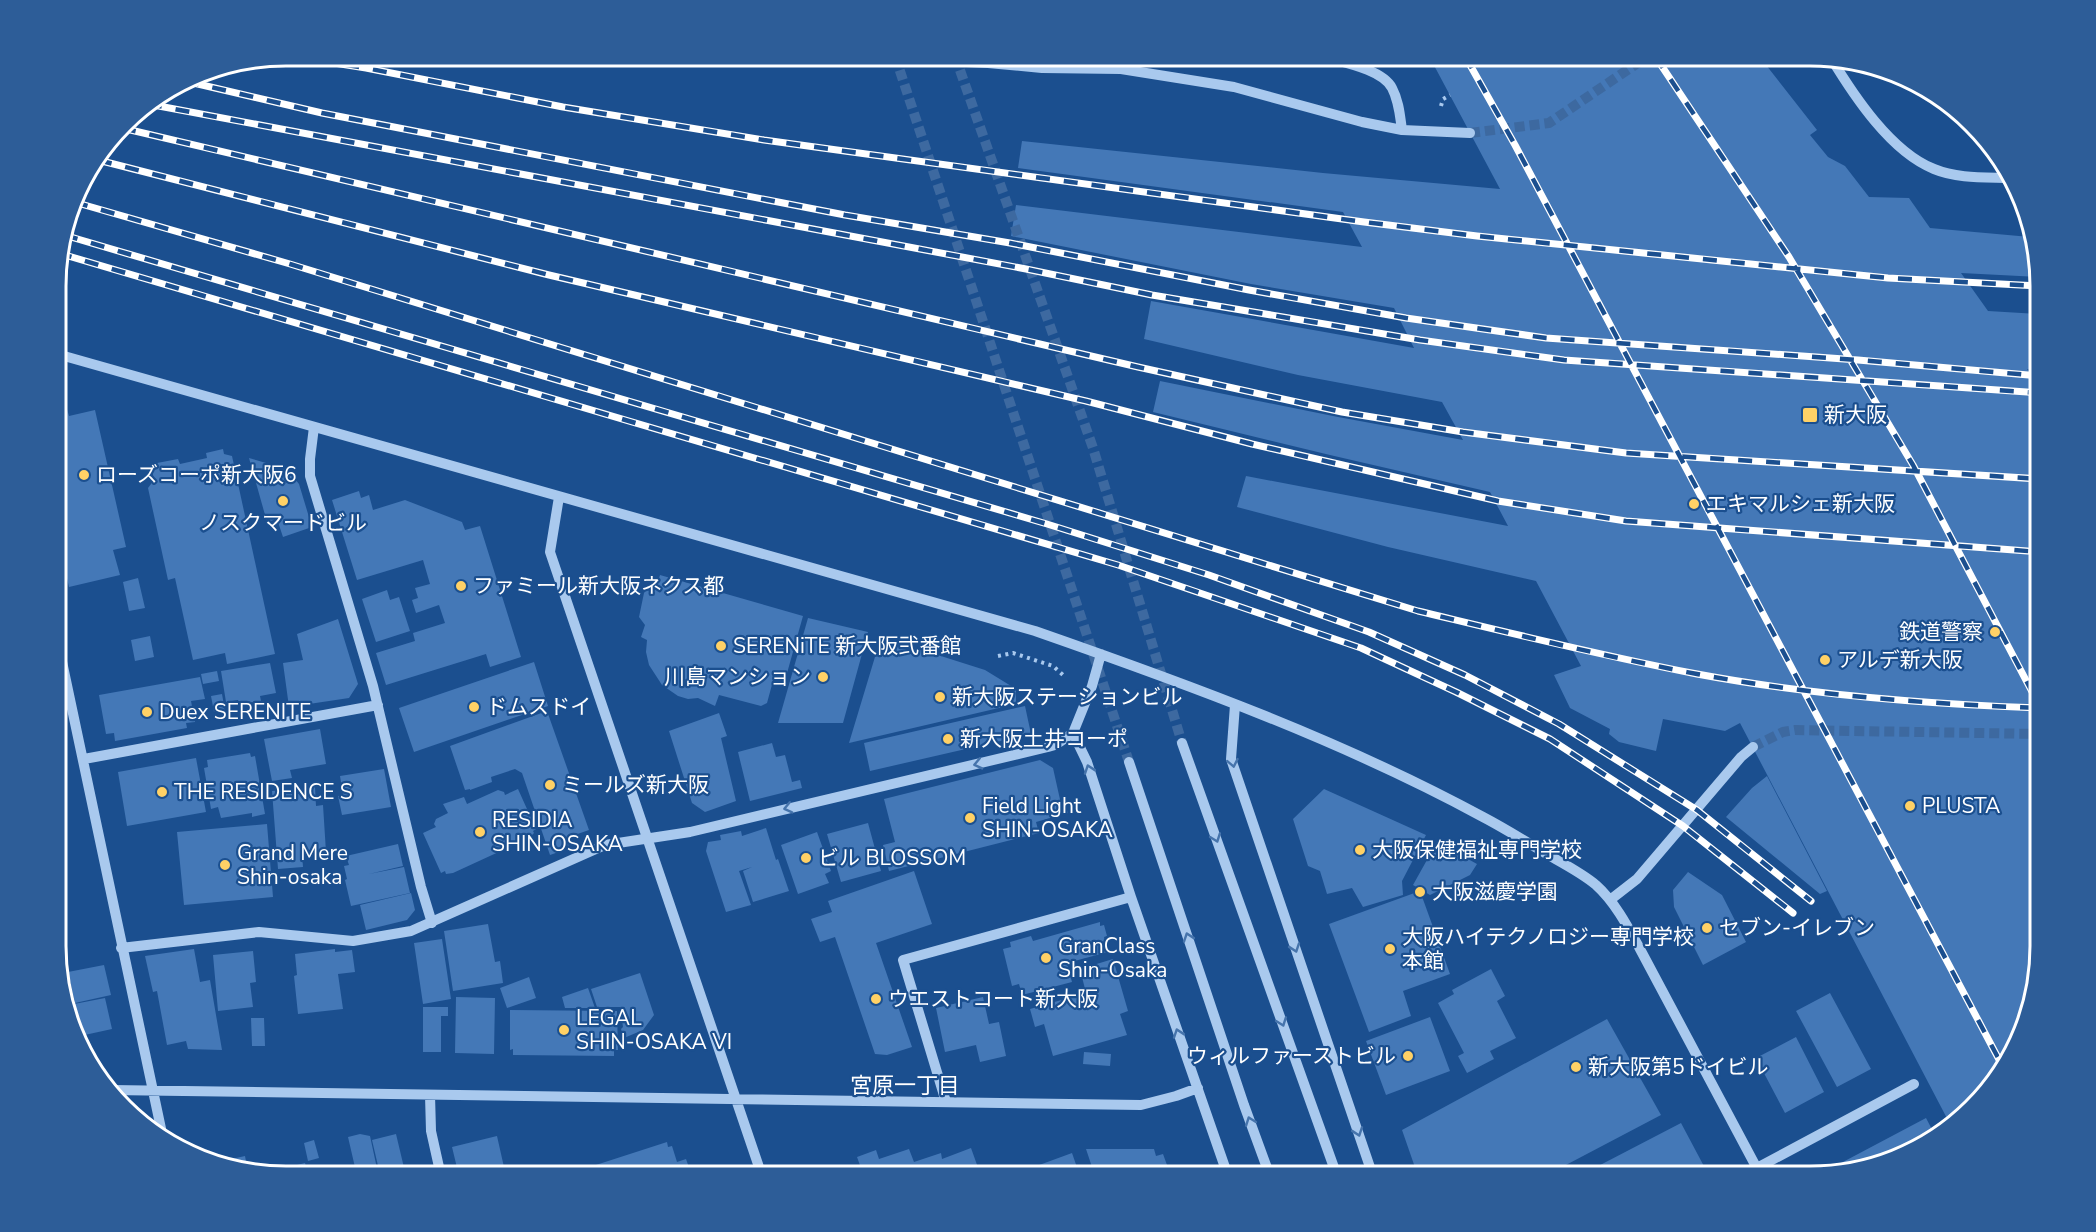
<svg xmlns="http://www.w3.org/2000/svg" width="2096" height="1232" viewBox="0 0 2096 1232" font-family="'Nunito Sans','Noto Sans JP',sans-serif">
<rect width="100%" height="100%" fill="#1b4f8f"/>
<!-- building -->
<path fill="#4478b7" d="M1429,56H1746L1749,60L1755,56H1759L1817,130L1810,135L1828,157L1845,166L1869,197L1909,198L1930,228L2030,237L2040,271V277L1961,273L1988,311L2040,314V370L2027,369L2040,387V961L2009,1062L1973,1109L1951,1126L1740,723L1725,731L1663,719L1656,751L1619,742L1609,734L1610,729L1570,708L1554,675L1581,666L1536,581L1388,547L1237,507L1246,476L1508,526L1490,492L1330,455L1153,412L1160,381L1338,417L1463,440L1442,402L1298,375L1144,339L1151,301L1414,348L1394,308L1251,284L1011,236L1016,205L1362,247L1343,212L1018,168L1022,141L1323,173L1500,189Z
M60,400L62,407L66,406L69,416L95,410L126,547L113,550L120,575L69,587L57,535V401Z
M223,449L224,454L232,456L275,654L227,664L225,653L193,660L175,578L168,580L148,488L154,480L152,470L158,468L157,463L178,459L180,464L207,458L206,453Z
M249,458L287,469L299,484L312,527L283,537L277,519L267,522Z
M359,491L361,498L369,495L373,510L405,500L462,522L465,530L480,526L521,657L490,667L486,654L386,685L376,653L415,641L413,633L445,623L439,605L416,613L412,600L418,598L415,588L430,584L423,560L357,580L332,500Z
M660,575L803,616L784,684L773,681L767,703L761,706L719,695L715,706L698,698L688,699L678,696L662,685L649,665L646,652L647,640L641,637L645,625L639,617L644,593L647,589L656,588Z
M138,578L145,608L129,611L123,582Z
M387,590L390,600L399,597L410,631L376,642L362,599Z
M808,618L868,632L843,723H778Z
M338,619L358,684L349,698L289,707L283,663L303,660L297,634Z
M150,636L154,657L135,661L131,640Z
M881,637L985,670L1016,689V704L849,743Z
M534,662L548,706L414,752L399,708Z
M270,663L276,693L260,696L261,701L239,704L238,700L226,702L221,671Z
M217,671L219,681L203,684L201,674Z
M200,677L205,699L191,701L195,722L186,723L187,728L115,741L114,733L106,734L99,695Z
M222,694L225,711L214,712L211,696Z
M1025,706L1031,734L870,771L864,743Z
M547,711L589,830L566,838L570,848L550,855L522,773L515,769L491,777L492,782L470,790V789L465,790L450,746Z
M719,713L727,736L721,738L736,801L705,812L692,803L669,731Z
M320,729L326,764L290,770L292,778L272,781L264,739Z
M772,743L776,757L785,755L792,782L800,780L802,788L750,801L738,752Z
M250,753L251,757L255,756L265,814L252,817V813L221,818L218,807L211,809L204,768L208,767L207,760Z
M196,758L206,812L127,826L118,772Z
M1040,760L1053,768L1061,804L1065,803L1068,813L1036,822L1039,833L889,871L883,845L895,842L884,799Z
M384,769L391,807L342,815L338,796L343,795L340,776Z
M1767,776L1827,891L1820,894L1726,817L1752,788Z
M315,787L316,806L323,805L326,852L302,854L303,867L278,869L272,791Z
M518,789L536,829L533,831L534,833L529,838L453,873L446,874L445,871L441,873L423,833L436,827L434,824L436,819L448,813L443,804L464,797L467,804L498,790L504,792L505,795Z
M1324,789L1426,835L1402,881L1403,895L1363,907L1352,888L1327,894L1320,871L1308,866L1293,819Z
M868,823L881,871L841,882L827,834Z
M267,824L273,897L184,905L177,832Z
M766,828L776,860L778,859L789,891L753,902L743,871L752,867L739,871L751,905L726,912L706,851L708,842L721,840L720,835L741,831L742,836Z
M817,832L831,871L825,874L829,883L798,894L781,845Z
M1437,842L1477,864L1470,875L1430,895L1413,885Z
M398,844L403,866L369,874L404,867L410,893L351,906L345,880L347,879L344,866L349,865L346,856Z
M914,871L932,924L876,943L912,1047L887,1055L875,1054L835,937L820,942L811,919L832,912L828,901Z
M1688,872L1722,895L1746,942L1703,965L1674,907L1673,890Z
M1420,891L1450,974L1403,991L1411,1016L1369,1032L1329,924Z
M411,893L415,910L407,920L366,930L360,905Z
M1100,922V926L1104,925L1107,936L1104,937L1108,952L1067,963L1072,982L1022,995L1019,984L1012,986L1003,949L1011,947L1010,942L1031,936L1033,941Z
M488,924L495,962L500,961L503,983L453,991L444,931Z
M442,939L451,999L423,1004L414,943Z
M194,949L200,982L210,980L222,1050L188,1049L186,1041L167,1045L157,991L153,992L145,956Z
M335,949V952L352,950L355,972L338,974L343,1009L298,1014L294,976L297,975L295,954Z
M253,951L256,982L250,983L253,1007L218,1011L213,955Z
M1113,959L1128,1011L1120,1014L1127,1035L1053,1056L1044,1024L1035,1027L1030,1009L1086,993L1080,969Z
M104,965L111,995L75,1003L68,972Z
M1491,969L1505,996L1497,1001L1516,1038L1490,1051L1494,1059L1467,1073L1458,1056L1464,1053L1438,1003L1454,994L1452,990Z
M640,973L654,1015L643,1030L624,1038L621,1029L623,1027L620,1007H597L591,989Z
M529,977L536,998L507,1008L500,988Z
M588,988L595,1008H565L562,997Z
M1830,993L1871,1069L1837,1087L1796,1011Z
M456,997L495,998L494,1054L455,1053Z
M983,997L989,1024L999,1022L1006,1056L980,1062L976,1045L945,1052L936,1008Z
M105,998L112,1029L80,1036L69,1005Z
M423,1007H448V1016H441V1052H423Z
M510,1010L617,1011L618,1050H614V1056L513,1055V1049L510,1050Z
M1430,1017L1450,1071L1386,1095L1366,1041Z
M251,1018H264L265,1046H252Z
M1607,1019L1661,1115L1545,1176H1418L1402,1130Z
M1796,1037L1824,1092L1785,1113L1756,1058Z
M1084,1052L1111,1054L1110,1066L1083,1064Z
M1926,1118L1936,1137L1926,1145L1826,1176L1824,1172Z
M1681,1123L1706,1170L1695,1176H1579Z
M360,1134L370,1136L378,1173L382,1172L383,1176H357L348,1137Z
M396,1134L406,1176H384L383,1169L379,1170L372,1140Z
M497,1136L506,1176H459L452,1147Z
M314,1140L319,1158L308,1161L304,1143Z
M667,1142L668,1147L672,1146L677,1162L686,1159L692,1176H569L568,1174Z
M971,1148L981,1176H847L862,1171L857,1157L876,1150L879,1159L909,1149L914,1162L941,1153L942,1159Z
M1086,1149H1154L1156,1156L1163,1154L1171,1176H1095Z
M1072,1153L1080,1176H1009Z
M245,1156L248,1172L226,1169L213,1163Z
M305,1163L309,1176H288L285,1168Z"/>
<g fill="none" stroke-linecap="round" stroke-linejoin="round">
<!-- minor-tunnel -->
<path stroke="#3d69a0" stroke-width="10" stroke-dasharray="10 5" stroke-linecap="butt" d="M895,56L1129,762
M955,56L1093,448L1182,743
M1470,133L1549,123L1648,56
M1753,747L1783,732L1795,730L2040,734"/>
<!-- path -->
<path stroke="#a9c9ee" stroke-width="4" stroke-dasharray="3 4.5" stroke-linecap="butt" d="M1408,61V56
M1441,106L1443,99L1450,95
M998,656L1013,653L1053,666L1064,676"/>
<!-- minor -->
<path stroke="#a9c9ee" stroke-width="10" d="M841,56L988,63L1042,68L1121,69L1234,87L1362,122L1402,130L1470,133
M1321,56C1341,62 1382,69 1392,88C1399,101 1400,116 1402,130
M1831,58C1854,96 1891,152 1934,169C1958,179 1986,177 2012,178
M1121,69L1135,56
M57,354L1035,631C1187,684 1341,740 1483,817C1506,829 1528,843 1550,856C1566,865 1583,874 1596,885C1615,902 1628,927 1640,949L1761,1176
M314,427L310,459V476L373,686L421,887L432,923
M559,497L550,552L762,1176
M57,638L163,1138
M1101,654L1092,686L1073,733L1087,762L1131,897L1228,1176
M1235,705L1231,759L1373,1176
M1182,743L1337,1176
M84,759L378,705
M1129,762L1244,1105L1270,1176
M1610,900L1637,879L1741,757L1753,747
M121,948L259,932L353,941L411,931L605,845L690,832L1048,747L1055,745L1073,733
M111,1090L1141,1105L1176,1096L1198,1088
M430,1095L431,1131L441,1176
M946,1102L903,960L1131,897
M1757,1168L1914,1084"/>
<defs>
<path id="rail" d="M290,56L366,68L563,107L764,140L1364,222L1477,236L1888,278L2040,286
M1465,56L1515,145L2004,1069
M1655,56L1789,257L1913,465L2040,707
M185,81L322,113L845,215L1010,243L1249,290L1406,318L1546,338L1858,360L2040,376
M148,104L1026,269L1152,295L1420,340L1564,360L2040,393
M122,128L1138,367L1342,412L1463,432L1626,453L2040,479
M98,160L549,275L1086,401L1252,444L1498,501L1626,521L2040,552
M74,202L290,264L1418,611C1510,633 1603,656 1697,674C1810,695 1925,704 2040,708
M64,235L1047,524L1209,575L1369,632L1465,675L1559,724L1697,810L1811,901
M58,253L1118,565L1361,648L1456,692L1550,739L1683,826L1793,913"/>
</defs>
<!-- rail casing -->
<use href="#rail" stroke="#fff" stroke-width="7"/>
<!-- rail -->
<use href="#rail" stroke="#1b4f8f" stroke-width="4.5" stroke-dasharray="14" stroke-linecap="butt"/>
</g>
<!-- one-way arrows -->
<defs><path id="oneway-chevron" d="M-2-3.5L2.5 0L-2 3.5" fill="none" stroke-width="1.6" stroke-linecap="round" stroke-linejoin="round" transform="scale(1.5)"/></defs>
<g stroke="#4674ac">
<use href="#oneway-chevron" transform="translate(1233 763) rotate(79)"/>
<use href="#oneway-chevron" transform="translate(978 764) rotate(167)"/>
<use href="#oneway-chevron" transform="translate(1089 769) rotate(-109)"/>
<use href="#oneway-chevron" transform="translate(788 808) rotate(167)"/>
<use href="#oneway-chevron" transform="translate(1216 838) rotate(70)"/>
<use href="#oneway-chevron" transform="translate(1188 937) rotate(-109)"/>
<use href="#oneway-chevron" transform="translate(1295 948) rotate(71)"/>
<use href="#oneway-chevron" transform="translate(1282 1022) rotate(70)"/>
<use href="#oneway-chevron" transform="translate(1178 1033) rotate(-109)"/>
<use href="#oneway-chevron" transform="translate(1250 1121) rotate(-110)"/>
<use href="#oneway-chevron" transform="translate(1358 1132) rotate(71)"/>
</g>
<!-- markers -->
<g fill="#ffd166" stroke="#1b4f8f" stroke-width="2">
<rect x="1802" y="407" width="16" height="16" rx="3"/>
<circle cx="84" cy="475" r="6"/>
<circle cx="283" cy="501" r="6"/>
<circle cx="1694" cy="504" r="6"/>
<circle cx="461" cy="586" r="6"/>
<circle cx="1995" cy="632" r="6"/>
<circle cx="721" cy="646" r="6"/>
<circle cx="1825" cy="660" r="6"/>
<circle cx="823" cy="677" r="6"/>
<circle cx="940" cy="697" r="6"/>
<circle cx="474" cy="707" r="6"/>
<circle cx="147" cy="712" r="6"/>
<circle cx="948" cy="739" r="6"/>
<circle cx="550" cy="785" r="6"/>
<circle cx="162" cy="792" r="6"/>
<circle cx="1910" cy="806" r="6"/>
<circle cx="970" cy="818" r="6"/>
<circle cx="480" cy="832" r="6"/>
<circle cx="1360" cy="850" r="6"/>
<circle cx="806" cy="858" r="6"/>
<circle cx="225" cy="865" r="6"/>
<circle cx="1420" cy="892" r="6"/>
<circle cx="1707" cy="928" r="6"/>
<circle cx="1390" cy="949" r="6"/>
<circle cx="1046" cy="958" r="6"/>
<circle cx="876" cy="999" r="6"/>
<circle cx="564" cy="1030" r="6"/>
<circle cx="1408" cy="1056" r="6"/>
<circle cx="1576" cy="1067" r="6"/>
</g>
<g text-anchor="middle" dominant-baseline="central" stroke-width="4.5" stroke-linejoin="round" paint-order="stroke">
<!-- poi labels -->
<g font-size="21" fill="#fff" stroke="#1b4f8f" text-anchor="start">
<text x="1824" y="415">新大阪</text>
<text x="96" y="475">ローズコーポ新大阪6</text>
<text x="1706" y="504">エキマルシェ新大阪</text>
<text x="283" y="523" text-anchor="middle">ノスクマードビル</text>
<text x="473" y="586">ファミール新大阪ネクス都</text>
<text x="1983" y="632" text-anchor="end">鉄道警察</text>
<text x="733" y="646">SERENiTE 新大阪弐番館</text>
<text x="1837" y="660">アルデ新大阪</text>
<text x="811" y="677" text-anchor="end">川島マンション</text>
<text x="952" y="697">新大阪ステーションビル</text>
<text x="486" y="707">ドムスドイ</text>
<text x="159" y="712">Duex SERENITE</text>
<text x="960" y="739">新大阪土井コーポ</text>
<text x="562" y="785">ミールズ新大阪</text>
<text x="174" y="792">THE RESIDENCE S</text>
<text x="982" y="806">Field Light<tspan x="982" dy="24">SHIN-OSAKA</tspan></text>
<text x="1922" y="806">PLUSTA</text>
<text x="492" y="820">RESIDIA<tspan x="492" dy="24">SHIN-OSAKA</tspan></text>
<text x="1372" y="850">大阪保健福祉専門学校</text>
<text x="237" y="853">Grand Mere<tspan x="237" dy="24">Shin-osaka</tspan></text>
<text x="818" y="858">ビル BLOSSOM</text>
<text x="1432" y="892">大阪滋慶学園</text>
<text x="1719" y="928">セブン-イレブン</text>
<text x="1402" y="937">大阪ハイテクノロジー専門学校<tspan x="1402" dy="24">本館</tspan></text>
<text x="1058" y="946">GranClass<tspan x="1058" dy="24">Shin-Osaka</tspan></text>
<text x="888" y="999">ウエストコート新大阪</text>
<text x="576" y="1018">LEGAL<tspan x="576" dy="24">SHIN-OSAKA VI</tspan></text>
<text x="1396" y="1056" text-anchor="end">ウィルファーストビル</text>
<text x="1588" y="1067">新大阪第5ドイビル</text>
</g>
<!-- neighbourhood labels -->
<g font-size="22" fill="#fff" stroke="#1b4f8f">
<text x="905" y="1086">宮原一丁目</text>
</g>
</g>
<!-- crop -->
<path d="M0 0H2096V1232H0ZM286 66H1810A220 220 0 0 1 2030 286V946A220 220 0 0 1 1810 1166H286A220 220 0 0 1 66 946V286A220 220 0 0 1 286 66Z" fill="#2d5d98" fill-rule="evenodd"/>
<path fill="none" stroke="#fff" stroke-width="3" d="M286 66H1810A220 220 0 0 1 2030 286V946A220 220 0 0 1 1810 1166H286A220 220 0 0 1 66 946V286A220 220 0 0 1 286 66Z"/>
</svg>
